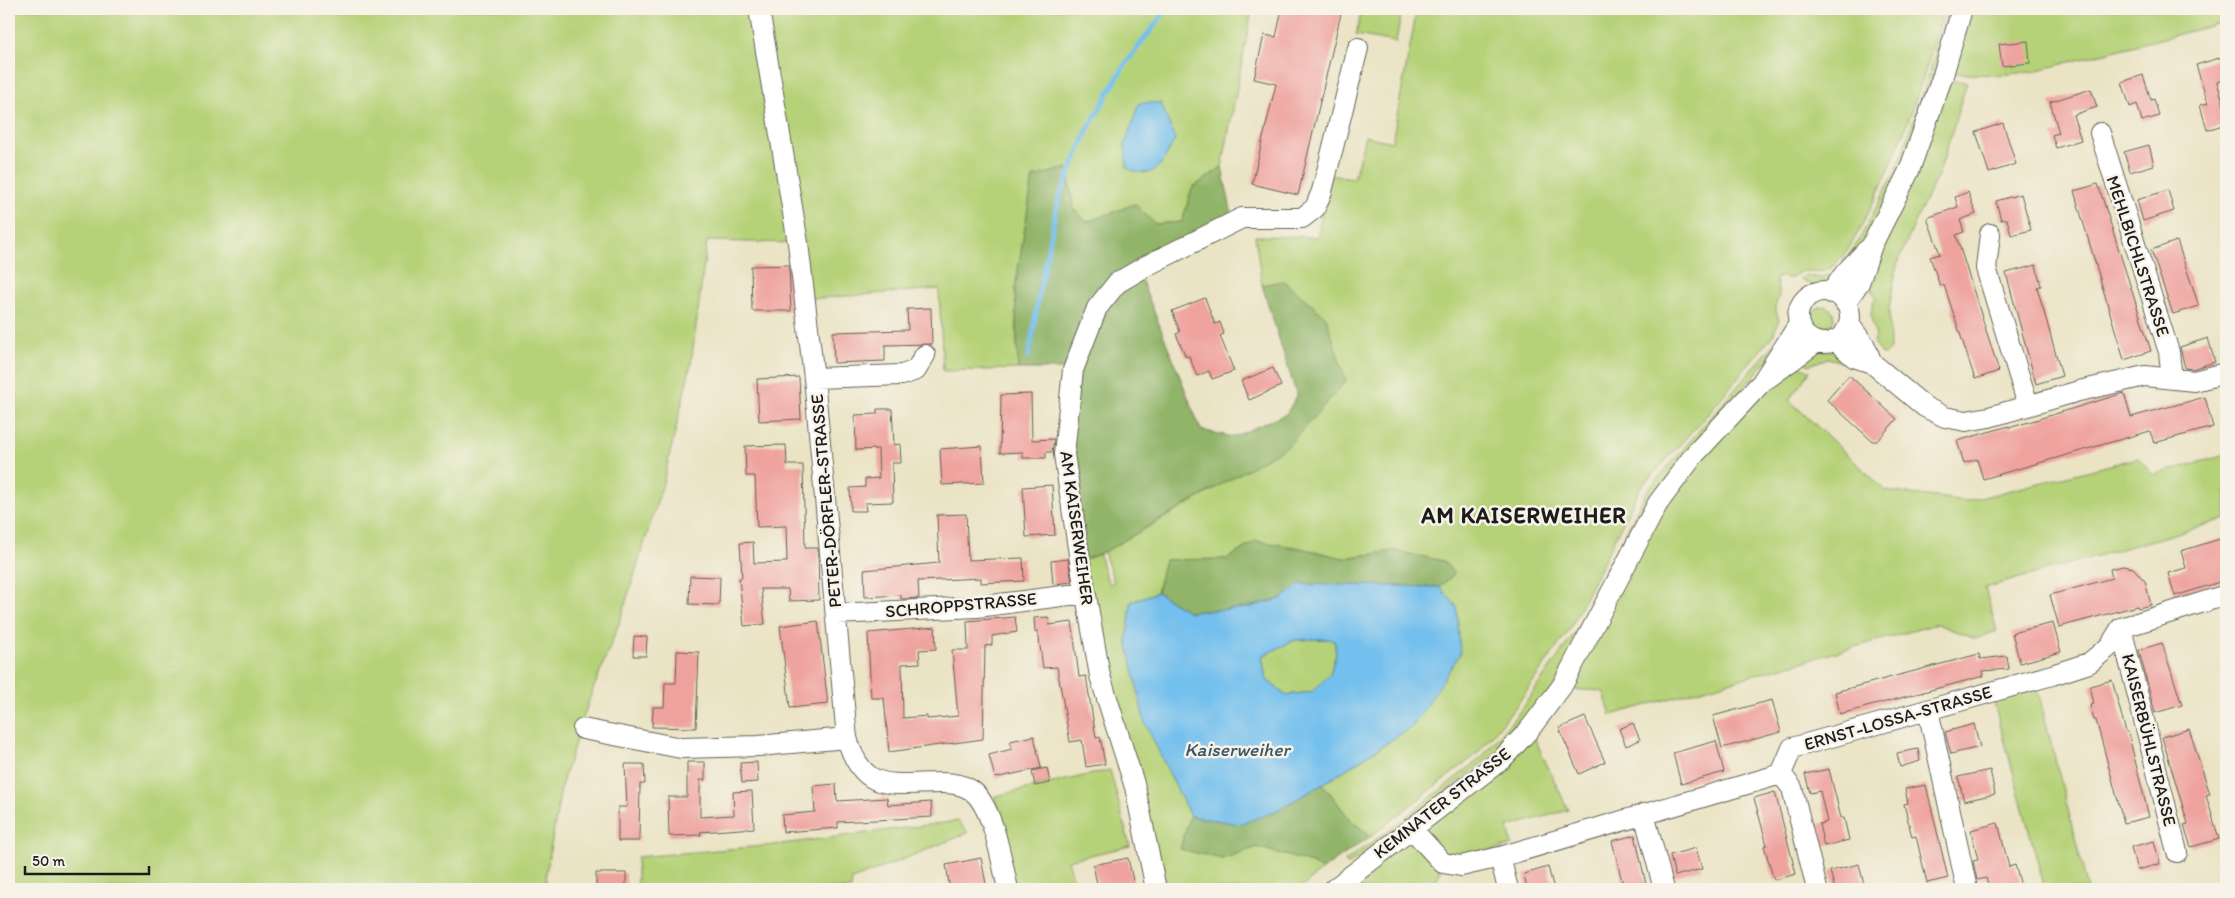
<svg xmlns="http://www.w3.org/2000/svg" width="2235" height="898" viewBox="0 0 2235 898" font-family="Itim,sans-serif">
<rect width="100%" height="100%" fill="#f7f3e8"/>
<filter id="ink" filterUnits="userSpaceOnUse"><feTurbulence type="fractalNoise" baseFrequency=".02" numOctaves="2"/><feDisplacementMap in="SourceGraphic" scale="10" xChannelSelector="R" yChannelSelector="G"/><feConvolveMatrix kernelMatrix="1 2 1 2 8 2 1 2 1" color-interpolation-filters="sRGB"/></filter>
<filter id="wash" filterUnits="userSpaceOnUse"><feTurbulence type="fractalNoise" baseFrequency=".0096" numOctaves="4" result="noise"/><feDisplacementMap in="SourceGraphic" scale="20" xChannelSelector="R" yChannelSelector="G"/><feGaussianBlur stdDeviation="1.12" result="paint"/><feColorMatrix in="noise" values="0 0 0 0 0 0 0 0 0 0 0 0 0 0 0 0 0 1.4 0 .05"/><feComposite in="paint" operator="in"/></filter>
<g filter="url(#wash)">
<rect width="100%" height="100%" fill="#eae3c4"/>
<!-- green -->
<path fill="#b6d278" stroke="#69774a" d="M9,9H757L796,243L707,241L691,364L663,483L620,621L590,697L562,783L546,874V889H9Z
M763,9H1252L1222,167L1192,188L1182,222L1155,224L1135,204L1087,222L1074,210L1067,168L1015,288L1018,369L943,371L939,289L808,299Z
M1362,9H1402L1396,42L1356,35Z
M1417,9H1944C1924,79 1903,143 1870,209C1860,229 1850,251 1833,266C1818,279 1806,263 1792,278L1777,277L1776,280L1779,295L1775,308L1779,320L1773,335L1707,415L1640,488L1569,630L1514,709L1477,754L1371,836L1351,821L1323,784L1389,742L1457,607L1440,587L1454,574L1395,551L1343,558L1300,548L1256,541L1227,559L1165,560L1157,592L1131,602L1171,776L1190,816L1180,848L1222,859L1257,847L1312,863L1322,870L1300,889H1159L1118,721L1083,560L1100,554L1102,565L1109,584L1114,582L1104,552L1213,490L1346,381L1284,281L1262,285L1255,236L1317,237L1330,175L1354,178L1365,136L1392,142Z
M1947,9H1956L1937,72L1930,71Z
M1968,9H2226V22L2031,72L1997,75L1949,73Z
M1929,74L1936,76L1903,168L1866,242L1842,263L1858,242L1898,166Z
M1948,80L1967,82L1940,171L1919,213L1897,265L1889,309L1890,349L1883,356L1874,342L1876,336C1871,318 1868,314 1876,296L1865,283Z
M1834,271L1830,285L1814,287L1801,279L1805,275C1817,278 1825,280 1834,271Z
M1812 317a11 11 0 1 1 22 0a11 11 0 1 1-22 0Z
M1775,343L1779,346L1691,452L1558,683L1525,728L1409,823L1406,817L1481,758L1520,711L1576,631L1646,492Z
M1837,348L1848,358L1842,362L1828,358L1809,365L1803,361L1818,349L1825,351Z
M1800,365L1810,371L1789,400L1886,491L1968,501L2138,458L2153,475L2226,455V519L1985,588L1997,631L1975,639L1937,624L1611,715L1603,691L1565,689L1635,555L1697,458L1774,384Z
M1325,639L1334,640L1336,653L1330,674L1312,692L1285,695L1266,679L1262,656L1295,640Z
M2037,687L2088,889H2045L1993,699Z
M1533,735L1568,810L1508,827L1512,845L1460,860L1444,857L1419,828Z
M1110,770L1130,846L1068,860L1076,889H1013L1004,854L995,796Z
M1403,820L1407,824L1348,865L1345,861Z
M958,821L968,833L852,880L851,889H637V857L775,845Z
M1412,835L1441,870L1432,889H1345Z"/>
<!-- forest -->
<path fill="#90b468" stroke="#566842" d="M1222,167L1233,220L1140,276L1201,430L1233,437L1286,414L1297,396L1262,285L1284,281L1326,317L1346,381L1288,446L1104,552L1083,560L1070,453L1069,369H1018L1015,288L1033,177L1067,168L1074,210L1087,222L1135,204L1155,224L1182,222L1192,188Z
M1256,541L1300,548L1343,558L1395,551L1444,561L1454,574L1440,587L1300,584L1281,599L1245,608L1189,612L1157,592L1165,560L1227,559Z
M1323,784L1351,821L1371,836L1322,870L1312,863L1257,847L1222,859L1180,849L1190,816L1206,818L1274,812Z"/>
<!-- water -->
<path fill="#73bfed" stroke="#486e84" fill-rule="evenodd" d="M1139,103H1161L1175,139C1163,162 1156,182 1127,168L1125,145Z
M1300,584L1440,587L1457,607L1460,654L1413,726L1323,784L1274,812L1240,824L1190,816L1144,721L1127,640L1131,602L1157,592L1189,612L1245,608L1281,599ZM1325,639L1334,640L1336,653L1330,674L1312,692L1285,695L1266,679L1262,656L1295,640Z"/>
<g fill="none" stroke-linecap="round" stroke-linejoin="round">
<!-- stream -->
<path stroke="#73bfed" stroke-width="5" d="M1029,356L1040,288L1058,201L1088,129L1124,66L1167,9"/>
</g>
<g id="blocks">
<!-- building -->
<path fill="#efa39f" d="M1282,9H1342L1298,195L1252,184L1276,84L1254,79L1264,35L1276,37Z
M2028,41L2030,63L2002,66L1999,44Z
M2226,56V79L2217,82L2226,111V124L2207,130L2200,105L2208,103L2196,65Z
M2143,75L2151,100L2154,99L2159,116L2142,121L2137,104L2130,107L2122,82Z
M2091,89L2097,107L2073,115L2081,140L2056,148L2052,135L2059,133L2050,102Z
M2003,123L2016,164L1989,173L1976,132Z
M2149,145L2154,165L2130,172L2124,152Z
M2098,184L2151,351L2124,360L2074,191Z
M2168,190L2174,211L2143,221L2137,200Z
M1968,192L1976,214L1960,220L1964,232L1956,235L1999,371L1975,379L1944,285L1940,286L1930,257L1940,254L1927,218L1958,207L1955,197Z
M2021,194L2031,230L2011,235L2007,219L2001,220L1996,201Z
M2177,241L2199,306L2173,314L2151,250Z
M789,265L791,311H752L751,266Z
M2036,265L2041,286L2037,287L2062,376L2036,384L2006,273Z
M1205,298L1215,324L1220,322L1224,334L1220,336L1234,371L1212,379L1209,371L1197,376L1189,356L1186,357L1176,334L1180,332L1172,311Z
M931,308L932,344L885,345V361L834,363L833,332L908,330L907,309Z
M2208,338L2215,362L2192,369L2185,368L2180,347Z
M1273,368L1281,386L1249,400L1241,381Z
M1849,375L1897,419L1877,441H1872L1827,400Z
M799,377L801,419L759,421L757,379Z
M2124,393L2131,417L2205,397L2213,427L2154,443L2150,431L1983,479L1977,459L1964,463L1957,441L2009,426V428Z
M1031,394L1032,440L1054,439L1052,452H1046V458H1023V452L1000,453L1001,395Z
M877,409H892L894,445L900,444L901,463H892L893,502L865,503L866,511H851L850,488L865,487V479L879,478L878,449L856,450L855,415L877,414Z
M786,445L787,465H803L805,548H818L819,600L789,601L788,589H761L765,624L744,626L739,578H742L740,543L753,542L754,563L787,562L786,526L757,527L755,476H746L745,446Z
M982,446L984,483L942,485L940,449Z
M1052,485L1055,535L1026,537L1023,487Z
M966,514L968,560L1023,558L1024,581L981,583V578L918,581L919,598L901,599V595L865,597L864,570L939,563L937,515Z
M2223,538L2226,548V580L2175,596L2168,573L2186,568L2181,551Z
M1068,559L1072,582L1053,584L1051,561Z
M2123,566L2133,568L2145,581L2151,605L2138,608L2137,606L2059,627L2050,595L2112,578L2110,569Z
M690,576L720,577L719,605L689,604Z
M1015,617L1017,632L992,636V645L985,646L983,739L889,752L884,698H871L868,633L935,627L936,649L919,650L920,663L902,664L903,718L927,716V719L958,716L952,650H968L967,621Z
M1048,617L1049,625L1072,622L1079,677L1086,676L1096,738L1100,737L1105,764L1086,767L1082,740L1070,742L1057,667L1043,668L1038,631L1035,632L1034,618Z
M818,621L828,704L790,708L780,626Z
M2053,623L2061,652L2020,663L2012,633Z
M634,636L647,637L646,656H633Z
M2162,643L2182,705L2155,713L2139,650Z
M677,651L699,652L696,728L652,727L653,707H664L665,683H676Z
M1979,654L1980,659L2007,656L2009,669L1983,671L1984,676L1840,714L1835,692Z
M2112,680L2126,732H2128L2149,817L2124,823L2096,720H2094L2090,705L2094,704L2090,686Z
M1772,700L1781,732L1722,748L1713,716Z
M1585,717L1605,762L1579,774L1559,728Z
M1633,723L1640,740L1626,746L1619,729Z
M1974,724L1980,747L1951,754L1945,732Z
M2189,729L2210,794L2206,795L2219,839L2191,847L2184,825L2188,824L2162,737Z
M1034,736L1041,768L995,778L989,755L1012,749L1010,741Z
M1716,741L1724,772L1681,784L1673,753Z
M1918,749L1920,761L1900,767L1897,753Z
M687,762H705V780H700V817L734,815L733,792L752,791L754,828L700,832L701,835L669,836L668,797H687Z
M757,762L758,782L742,783L740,763Z
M625,764H644L645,784H640L639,841H618V807H627Z
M1047,768L1050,783L1035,786L1032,771Z
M1829,769L1841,818H1844L1849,840L1824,846L1819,824L1827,822L1820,791L1810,793L1805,774Z
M1990,770L1995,794L1964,801L1958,777Z
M836,784L837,801L887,798L888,805L931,802L932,817L838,822V828L783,832L782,815L815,812L813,786Z
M1926,785L1948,878L1927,883L1916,836L1912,837L1904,804L1908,803L1905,789Z
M1775,792L1796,874L1774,880L1764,846L1767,845L1754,798Z
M1998,823L2009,867L2015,865L2022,889H1989L1986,878L1977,880L1973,861L1978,860L1971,830Z
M1635,835L1647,889H1624L1612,841Z
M2154,841L2160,864L2137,870L2131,847Z
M1696,848L1702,869L1675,876L1670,855Z
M981,858L987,889H950L946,865Z
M1128,858L1135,889H1098L1093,865Z
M1859,864L1865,889H1835L1830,871Z
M1548,867L1554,889H1527L1524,874Z
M596,873H626V889H596Z"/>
</g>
</g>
<g filter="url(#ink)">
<use href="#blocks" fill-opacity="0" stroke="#646257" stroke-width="1"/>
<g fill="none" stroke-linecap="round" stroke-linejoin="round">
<defs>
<path id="minor" d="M759,9L798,243L814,378L847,738C863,795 893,783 941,783C952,783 962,784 971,790C993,805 1002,863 1008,889
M2100,133L2169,352L2172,379
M1990,234L1986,268L2028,405
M1798 317a26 26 0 1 1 52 0a26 26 0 1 1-52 0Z
M1831,293L1845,273L1867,250
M1845,303L1859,283L1872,245L1909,171L1943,75L1962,9
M1849,324L1865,346L1872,363
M1835,340L1854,357L1872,363L1925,407L1945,417L1966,421L1989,417L2079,391L2145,376L2194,381L2226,373
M814,378L902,375L916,370L925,355
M1768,378L1817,342
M836,614L977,607L1085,593
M2121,628L2177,852
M1928,710L1967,889
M583,729L681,748L758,746L847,738
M1781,774L1792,788L1817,889
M1644,814L1664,889
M1411,828L1443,863L1461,866L1500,857L1781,774L1792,748L2052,675L2089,663L2110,646L2121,628L2226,595
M1500,857L1508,889
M1156,889L1135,787L1100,676L1080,561L1064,454L1073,370L1097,308L1117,283L1146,266L1242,218H1302L1315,208L1322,191L1358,48
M1334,889L1502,759L1529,730L1562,686L1658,503L1694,455L1762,382L1799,324"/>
</defs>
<!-- minor casing -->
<use href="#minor" stroke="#646257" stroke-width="22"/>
<!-- minor -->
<use href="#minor" stroke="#fff" stroke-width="20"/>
</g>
</g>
<g text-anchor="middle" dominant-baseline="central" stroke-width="5" stroke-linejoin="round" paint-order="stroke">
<!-- street labels -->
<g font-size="18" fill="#1c1c1c" stroke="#f7f3e8">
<text transform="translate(2138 256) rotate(72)">MEHLBICHLSTRASSE</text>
<text transform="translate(826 501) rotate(-95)">PETER-DÖRFLER-STRASSE</text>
<text transform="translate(1077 528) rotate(82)">AM KAISERWEIHER</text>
<text transform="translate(961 605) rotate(-5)">SCHROPPSTRASSE</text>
<text transform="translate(1898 718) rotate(-16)">ERNST-LOSSA-STRASSE</text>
<text transform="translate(2149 740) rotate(76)">KAISERBÜHLSTRASSE</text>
<text transform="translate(1442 803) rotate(-38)">KEMNATER STRASSE</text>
</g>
<!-- water labels -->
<g font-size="19" font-style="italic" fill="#3a5565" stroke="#f7f3e8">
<text x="1237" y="749">Kaiserweiher</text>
</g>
<!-- district labels -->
<g font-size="22" font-weight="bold" letter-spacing="1" fill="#1c1c1c" stroke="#f7f3e8">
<text x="1524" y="515">AM KAISERWEIHER</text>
</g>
</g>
<!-- margin -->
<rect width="2235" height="898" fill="none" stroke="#f7f3e8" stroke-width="30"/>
<!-- scale -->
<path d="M25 866v8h124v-8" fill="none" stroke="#1c1c1c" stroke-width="2.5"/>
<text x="32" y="866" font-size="15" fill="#1c1c1c" stroke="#f7f3e8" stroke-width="4" paint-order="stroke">50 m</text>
</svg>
